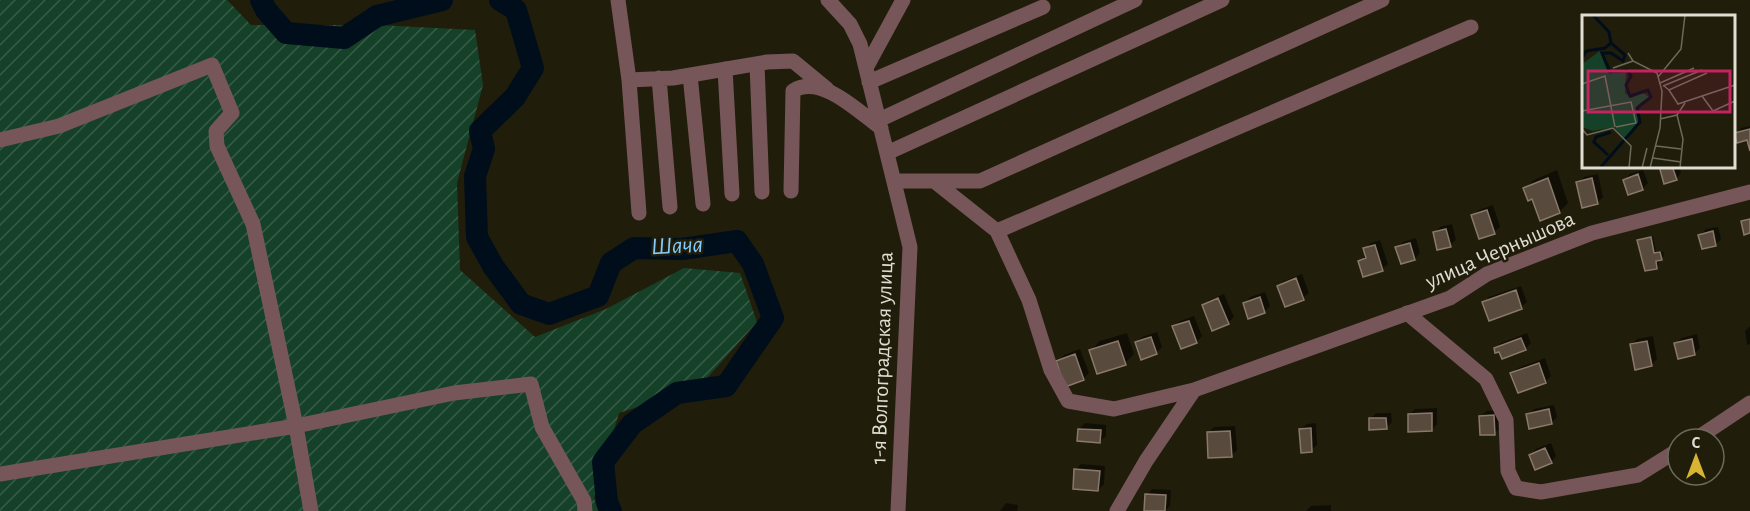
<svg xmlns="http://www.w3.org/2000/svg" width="1750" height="511" viewBox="0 0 1750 511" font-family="'Alegreya Sans',sans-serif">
<defs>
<pattern id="garden-furrows" width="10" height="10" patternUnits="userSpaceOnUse" patternTransform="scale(1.5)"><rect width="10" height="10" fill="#164129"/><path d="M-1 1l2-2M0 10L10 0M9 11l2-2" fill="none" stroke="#385c47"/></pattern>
</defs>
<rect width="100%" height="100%" fill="#211d0b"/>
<!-- garden -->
<path fill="url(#garden-furrows)" d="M0,0H227L251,25H378L475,30L483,85L457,183L460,270L535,337L606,309L684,268L740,273L757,322L699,387L619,413L594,498L598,511H0Z"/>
<!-- shadow -->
<path fill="#0007" d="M1750,126V146L1748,138L1736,134L1741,128Z
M1660,166H1679L1681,173L1676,179Z
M1557,170L1568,203L1559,212L1533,197L1525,188L1534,180Z
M1643,170L1648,183L1642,189L1625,180L1630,174Z
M1598,174L1603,197L1597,203L1578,183L1584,177Z
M1493,205L1500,227L1494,232L1473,215L1479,210Z
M1452,224L1456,240L1450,245L1434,233L1440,227Z
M1718,227L1721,239L1715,245L1700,235L1706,229Z
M1653,236L1656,252L1663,251L1664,256L1658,259L1659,265L1656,267L1639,240L1641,238Z
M1416,238L1420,253L1415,259L1397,248L1403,242Z
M1380,240L1388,264L1382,269L1360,261L1365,256V249L1371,243Z
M1302,274L1309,293L1303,298L1279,286L1284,281Z
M1521,286L1527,302L1521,307L1484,303L1489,297Z
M1265,292L1270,306L1264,312L1245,303L1250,297Z
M1224,294L1234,317L1228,323L1204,305L1209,300Z
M1194,316L1202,336L1196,342L1174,327L1180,321Z
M1750,326V344L1747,345L1745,331Z
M1157,332L1162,347L1156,353L1136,342L1142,337Z
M1127,333L1134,354L1125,363L1091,350L1100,341Z
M1527,333L1531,343L1525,349L1500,350L1495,348L1501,343Z
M1697,334L1700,348L1694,354L1676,343L1682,338Z
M1653,336L1657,359L1651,365L1632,345L1637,339Z
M1080,349L1089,373L1083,379L1058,361L1064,355Z
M1545,358L1551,376L1545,382L1512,373L1518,368Z
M1554,405L1557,417L1551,423L1528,415L1534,409Z
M1437,408V424L1432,430L1410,414L1415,409Z
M1499,410L1500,428L1494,434L1481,416L1487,411Z
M1376,413H1391L1392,422L1386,428L1370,419Z
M1085,423L1106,425V436L1100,441L1079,429Z
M1316,423L1317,445L1311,450L1301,429L1307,424Z
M1235,426L1237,450L1231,456L1208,433L1214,427Z
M1551,443L1556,456L1551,462L1530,455L1536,449Z
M1081,464L1105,466L1104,484L1098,490L1076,469Z
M1152,489L1171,490L1170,506L1165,511L1146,510L1147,495Z
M1006,503L1018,505L1017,511H1000Z
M1331,505V511H1306L1311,506Z"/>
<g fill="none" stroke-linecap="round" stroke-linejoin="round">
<!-- river -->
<path stroke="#000e1b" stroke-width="22" d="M261,0L266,10L286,33L344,38L377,16L442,0
M500,0L516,10L533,68L515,97L480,131L484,149L475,176L477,237L493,266L521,304L549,314L598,296L611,263L634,248L682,249L737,241L753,264L773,318L726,386L677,393L632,424L603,462L607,502L611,511"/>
</g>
<!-- building -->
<path fill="#584a3c" stroke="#89796a" stroke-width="1.5" d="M1750,129V151L1747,140L1737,143L1734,133Z
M1659,166H1672L1677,180L1664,184Z
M1638,174L1643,190L1628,195L1623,180Z
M1548,178L1560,213L1540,221L1532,199L1528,201L1523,188Z
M1592,178L1598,204L1582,208L1576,182Z
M1487,210L1495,234L1479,239L1471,215Z
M1750,219V233L1744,235L1741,221Z
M1446,229L1451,247L1437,250L1433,232Z
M1713,231L1716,246L1702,249L1698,235Z
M1651,237L1654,253L1660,252L1662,260L1656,261L1657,269L1645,271L1637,240Z
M1410,243L1415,260L1401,264L1395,247Z
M1375,245L1383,271L1363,277L1358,261L1366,258L1363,248Z
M1296,278L1304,300L1285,307L1277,286Z
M1516,290L1522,309L1489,321L1482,302Z
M1260,297L1265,313L1248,319L1243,303Z
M1218,298L1229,324L1212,331L1202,305Z
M1189,321L1197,343L1181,349L1172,326Z
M1151,337L1157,354L1141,360L1135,342Z
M1521,338L1526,350L1502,359L1499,352L1495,353L1494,348Z
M1692,339L1695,355L1678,359L1674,343Z
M1118,341L1126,365L1097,374L1089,350Z
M1647,341L1652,366L1635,370L1630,344Z
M1075,354L1084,380L1065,387L1056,361Z
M1539,363L1546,383L1518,393L1510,373Z
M1549,409L1552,424L1529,429L1526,414Z
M1432,413V431L1408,432V414Z
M1494,415L1495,435H1480L1479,416Z
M1369,418H1386L1387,429L1369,430Z
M1311,428L1312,452L1301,453L1299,429Z
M1078,429L1101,430L1100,443L1077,441Z
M1230,431L1232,457L1208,458L1207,432Z
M1545,448L1552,463L1535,470L1529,455Z
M1074,469L1100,471L1098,491L1073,489Z
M1145,494L1166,495L1165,511H1144Z"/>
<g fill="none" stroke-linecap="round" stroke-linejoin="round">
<!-- minor -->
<path stroke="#765659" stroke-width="15" d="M618,0L629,80L639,213
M828,0L850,24L860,44L910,247L898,511
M757,64L762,192
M866,68L903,0
M725,69L732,194
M690,75L703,204
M659,78L670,207
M629,80L673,78L767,62L793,61L827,89
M869,82L1043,7
M879,120L1135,0
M0,140L59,126L212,65L232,113L216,131L217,146L253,224L296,426L311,511
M887,153L1222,0
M894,181H980L1382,0
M934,181L997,231L1471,27
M791,191L793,91C820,73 859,112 881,128
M997,231L1029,300L1051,370L1068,401L1114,409L1194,390L1450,298L1487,274L1592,233L1750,192
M1407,313L1486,379L1506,420L1508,471L1516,488L1541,492L1638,475L1678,450
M1696,439L1750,403
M0,474L296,426L454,393L531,384L542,427L584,501L585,511
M1117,511L1146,461L1194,390"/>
</g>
<g text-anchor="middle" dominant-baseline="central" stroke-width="5" stroke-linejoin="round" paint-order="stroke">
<!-- street labels -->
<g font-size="22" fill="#e0ded3" stroke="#211d0b">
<text transform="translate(1500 250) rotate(-24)">улица Чернышова</text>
<text transform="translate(882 358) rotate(-88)">1-я Волгоградская улица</text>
</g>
<!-- water labels -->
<g font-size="24" font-style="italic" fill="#84ccfd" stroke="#211d0b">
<text transform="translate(677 246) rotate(-3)">Шача</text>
</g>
</g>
<!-- overview -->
<g transform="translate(1582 15)">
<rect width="153" height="153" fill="#211d0b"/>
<path d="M18,36L26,58H44L43,78L49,83L61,78L67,82L56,90V109L42,123L32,112L11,116L0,112V49Z" fill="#164129"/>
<path fill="none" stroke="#000e1b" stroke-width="3" d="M11,0L27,17L29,28L43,40L41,46L29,38H20L28,57L45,55L49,61L44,70L48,81L66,75L69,82L55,93L58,107L18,153M0,43L4,36L23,33L29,28M26,140L12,127L14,122L29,117"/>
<path fill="none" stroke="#6d6a5b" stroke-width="1.5" d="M46,38L51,46L75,58L80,76L78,113L68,153M31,53L51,46M76,62L99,34L103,0M78,68L112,53M0,69L23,61L33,112M81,71L120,55M82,71L87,75L125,58M87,75L96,89L153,70M120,81L131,96L153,86M0,96L49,87L54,108L34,112M95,100L101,124L98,153M78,104L95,100L103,88M31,113L49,131L47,153M0,114L5,120L31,113M74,131L99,134M71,143L99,147M60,153L65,133"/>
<path fill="#c42261" fill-opacity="0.15" stroke="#c42261" stroke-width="3" d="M6,56H148V97H6Z"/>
<rect width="153" height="153" fill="none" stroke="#e0ded3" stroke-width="3"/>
</g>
<!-- north arrow -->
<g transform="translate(1696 457)"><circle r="28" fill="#211d0b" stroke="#6d6a5b" stroke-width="1.5"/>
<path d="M0-4.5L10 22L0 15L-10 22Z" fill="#d7b434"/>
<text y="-9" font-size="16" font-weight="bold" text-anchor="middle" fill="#e0ded3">С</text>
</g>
</svg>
